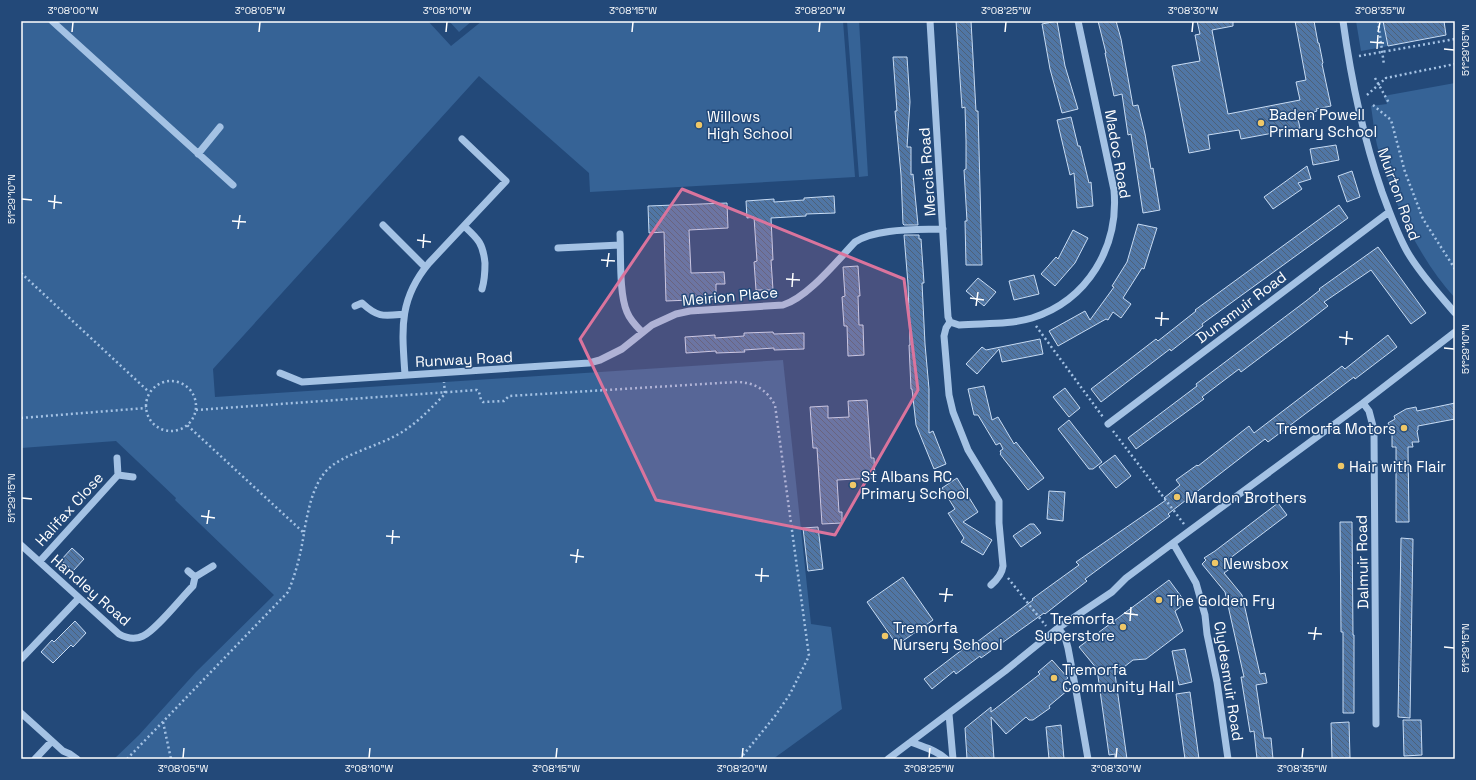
<svg xmlns="http://www.w3.org/2000/svg" width="1476" height="780" viewBox="0 0 1476 780" font-family="'Space Grotesk',sans-serif">
<defs>
<pattern id="building-back-hatch" width="6" height="6" patternUnits="userSpaceOnUse"><rect width="6" height="6" fill="#5076a5"/><path d="M-1 5l2 2M0 0l6 6M5-1l2 2" fill="none" stroke="#4e6178"/></pattern>
</defs>
<rect width="100%" height="100%" fill="#234979"/>
<!-- green -->
<path fill="#366396" d="M21,21H428L451,46L482,21H843L855,177L590,192L589,173L479,76L213,369L215,397L783,360L811,624L831,627L842,709L773,759H114L139,735L196,672L274,595L175,500L176,498L116,441L21,448Z
M449,21H472L459,32Z
M847,21H859L868,176L859,177Z
M1356,21H1383L1388,46L1361,51Z
M1455,83V298C1417,256 1392,200 1377,145C1374,132 1373,119 1371,106L1387,104L1384,97L1389,95Z"/>
<!-- building -->
<path fill="url(#building-back-hatch)" stroke="#c7dbf3" d="M956,21H971L976,111H978L982,265H966L965,221H967L964,170L966,169V141L965,107L962,108Z
M1057,21L1065,66L1078,109L1062,113L1050,69L1042,24Z
M1098,21H1116L1121,39L1133,106L1138,105L1145,134L1151,169L1153,168L1160,210L1143,213L1131,134L1128,135L1122,94L1114,96L1105,53H1106Z
M1197,21H1233V26L1212,30L1228,114L1300,100L1296,82L1306,80L1295,21H1314L1318,43H1319L1323,63L1322,64L1331,106L1316,109L1317,111L1314,112L1315,116L1298,119L1300,128L1241,139L1239,130L1208,135L1210,149L1189,153L1172,66L1200,61L1195,35L1200,34Z
M1383,21H1444L1446,35L1388,46Z
M893,57H907L910,102L907,147H911V175L913,174L918,225H904L903,224L901,175L895,111H897Z
M1071,117L1078,146H1080L1089,183L1091,182L1093,206L1077,208L1074,173L1070,175L1057,120Z
M1336,145L1339,160L1313,165L1310,149Z
M1307,166L1311,179L1298,183L1302,189L1273,209L1264,197Z
M1352,171L1360,197L1347,202L1338,176Z
M834,196L835,213L806,214V216L771,218L773,260H771L773,290H756L754,262L757,261L754,217L747,218L746,201L774,199V202L804,200V198Z
M727,203L728,228L689,230L691,273L724,272L725,284H716V299L666,301L664,232L649,233L648,206Z
M1339,205L1348,218L1202,324L1203,326L1171,351L1170,349L1101,402L1091,389L1156,339L1158,341L1196,311L1195,310Z
M1138,224L1157,228L1144,269L1142,268L1123,298L1131,304L1121,318L1113,312L1108,320L1106,319L1058,346L1049,331L1085,311L1090,320L1114,287L1112,286L1127,262Z
M1073,230L1088,238L1075,263L1055,286L1041,274L1056,257L1058,259Z
M904,235H919V239H921L924,283H922L925,344L929,389V433L933,431L946,464L934,469L916,425L912,389H911L909,345H910L908,284Z
M1378,247L1426,313L1411,324L1371,270L1324,302L1328,306L1306,323L1241,372L1239,369L1202,397L1204,399L1136,449L1128,438L1197,386L1196,384L1306,301L1320,290L1319,289Z
M858,266L860,296H858L859,325H863L864,355L848,356L847,326H844L842,297L845,296L843,267Z
M1034,275L1039,294L1014,300L1009,281Z
M978,278L996,292L984,306L966,291Z
M773,332L774,334L804,333V349L774,350V348L744,350L745,352L716,353V351L686,353L685,337L715,335V338L744,336V333Z
M1388,335L1397,347L1355,379L1354,377L1268,442L1265,439L1168,514L1170,516L1085,579L1087,581L1045,614L1044,613L981,658L980,656L956,674L954,671L932,689L924,679L967,646L969,648L1033,600L1032,599L1079,565L1076,562L1166,500L1164,498L1180,485L1176,480L1197,465L1198,466L1249,426L1254,433L1342,366L1345,369Z
M1040,339L1043,354L1002,362L999,349L977,374L966,364L982,347L986,350Z
M984,386L992,420L998,417L1014,444L1016,442L1044,478L1028,490L1000,454L1001,453L1000,451L1003,449L1000,443L996,445L978,415H974L968,389Z
M1065,388L1080,408L1069,417L1053,397Z
M867,400L871,458H874L875,478L837,480L839,512H842V523L822,524L817,448H813L810,407L828,406V418L849,417L848,401Z
M1455,403V419L1418,426V430L1417,431L1419,442H1412L1413,447H1408L1409,522H1396V447H1392V431L1388,423L1395,419L1394,416L1406,409L1416,407L1417,411Z
M1069,420L1102,462L1093,469H1089L1058,429Z
M1115,455L1131,476L1116,488L1099,467Z
M957,478L978,512L963,522L992,540L983,555L961,542L964,538L948,513H949L955,509L942,488Z
M1049,491L1065,492L1063,521L1047,519Z
M1278,503L1287,515L1229,559L1234,566L1224,573L1242,595L1260,674L1265,673L1267,683L1256,685L1264,738H1271L1273,759H1257L1254,731L1250,732L1241,677H1244L1225,592L1202,564L1206,560L1204,558L1215,551Z
M1340,522H1352L1353,635H1354V713H1343V632H1341Z
M1030,524H1034L1041,533L1021,547L1013,536Z
M818,527L823,569L808,571L803,528Z
M1401,538L1413,539L1410,718L1398,717Z
M72,548L84,559L73,571L61,560Z
M903,577L933,620L897,645L867,602Z
M1169,580L1186,603L1175,611L1183,631L1146,659L1133,660L1115,674L1127,759H1115V754L1109,755L1097,669L1079,647Z
M75,621L86,633L73,647L71,645L53,663L41,652L52,640L54,642Z
M1185,649L1192,682L1179,685L1172,651Z
M1052,660L1068,678L1062,683L1068,690L1049,706L1050,708L1033,720H1029L1026,717L1006,734L991,717L994,759H967L965,728L991,707V712L1040,674L1038,672Z
M1190,692L1199,759H1185L1176,694Z
M1403,720H1421L1422,755L1404,756Z
M1349,722L1350,758H1332L1331,723Z
M1061,725L1064,759H1049L1046,727Z"/>
<g fill="none" stroke-linecap="round" stroke-linejoin="round">
<!-- path -->
<path stroke="#a4c2e4" stroke-width="2.5" stroke-dasharray="2 3" stroke-linecap="butt" d="M1378,21L1384,65
M1359,56L1455,39
M1386,77V78L1455,64
M1375,78L1389,103
M1367,95L1386,78
M1373,105L1391,120L1405,172L1423,219L1455,269
M21,273L149,392
M1036,326L1103,417
M146 406a25 25 0 1 1 50 0a25 25 0 1 1-50 0Z
M196,410L477,390L479,392L481,400L483,402L504,401L509,396L736,382C754,382 766,389 775,405L809,656L790,694L775,716L740,759
M21,418L146,408
M1113,431L1184,524
M304,532C308,512 312,486 327,470C342,455 374,447 393,437C414,427 429,410 445,394L444,382
M1008,578L1046,626
M163,722L171,759
M127,759L288,592C296,573 301,553 304,533L187,425"/>
<!-- minor -->
<path stroke="#a4c2e4" stroke-width="7" d="M52,21L233,185
M930,21L947,302L948,317L950,322
M1343,21C1351,79 1363,137 1382,192C1390,213 1397,234 1408,253C1421,275 1439,294 1455,313
M198,154L220,127
M383,225L425,267
M464,226C478,239 483,243 485,263C485,273 485,279 482,289
M620,234C621,255 619,294 627,312C630,320 636,326 642,332
M558,248L620,245
M355,306L362,303C378,318 384,316 404,314
M950,322L959,325C983,323 1009,325 1032,318C1088,300 1119,247 1114,190L1078,21
M950,322L946,328L944,336L949,395L953,412L968,450L999,501V523L1003,566C1002,574 998,579 991,585
M280,373L302,382L589,363L600,360L622,349L652,325L676,314L690,311L783,305C808,297 836,262 855,242C876,228 917,230 943,229
M405,375C402,330 398,300 429,263L506,181L462,139
M1363,403L1369,411L1374,430L1376,724
M1108,424L1389,212
M117,458L118,475
M118,475L133,477
M1173,543L1196,583L1205,615L1207,634L1217,682L1228,759
M21,545L119,634C126,638 135,640 143,636C155,631 182,597 193,586L195,577
M40,561L118,475
M188,571L195,577
M195,577L213,566
M1058,628L1065,637L1068,648L1077,696L1088,759
M21,659L79,598
M21,713L52,741L35,759
M949,714L953,759
M52,741L63,751L70,754L77,759
M911,742C923,747 937,750 946,759
M888,759L1005,671L1058,628L1112,592L1126,578L1173,543L1363,403L1455,332"/>
</g>
<!-- marked area -->
<path fill="#da749d" fill-opacity="0.2" stroke="#da749d" stroke-width="3" stroke-linejoin="round" d="M682,189L904,279L918,390L835,535L656,500L580,339Z"/>
<!-- ticks -->
<path fill="none" stroke="#fff" stroke-width="1.5" d="M72,32L73,22M259,32L260,22M446,32L447,22M632,32L633,22M819,32L820,22M1005,32L1006,22M1192,32L1193,22M1378,32L1380,22M1370,42L1384,43M1377,49L1378,35M1444,49L1454,50M22,199L32,200M48,201L62,203M54,209L55,195M232,221L246,222M238,229L240,215M417,240L431,242M423,248L424,234M601,260L615,261M607,267L609,253M786,279L800,280M792,287L793,273M970,298L984,300M976,306L978,292M1155,318L1169,319M1161,326L1162,312M1339,337L1353,339M1346,345L1347,331M1444,348L1454,349M22,498L32,499M201,516L215,518M207,524L209,510M386,536L400,537M392,544L393,530M570,555L584,557M576,563L578,549M755,575L769,576M761,582L762,568M939,594L953,595M945,602L947,588M1124,613L1138,615M1130,621L1131,607M1308,633L1322,634M1314,640L1316,627M1444,647L1454,648M183,758L184,748M369,758L370,748M556,758L557,748M742,758L743,748M929,758L930,748M1116,758L1117,748M1302,758L1303,748"/>
<!-- markers -->
<g fill="#efc767" stroke="#234979" stroke-width="1.5">
<circle cx="1261" cy="123" r="4"/>
<circle cx="699" cy="125" r="4"/>
<circle cx="1404" cy="428" r="4"/>
<circle cx="1341" cy="466" r="4"/>
<circle cx="853" cy="485" r="4"/>
<circle cx="1177" cy="497" r="4"/>
<circle cx="1215" cy="563" r="4"/>
<circle cx="1159" cy="600" r="4"/>
<circle cx="1123" cy="627" r="4"/>
<circle cx="885" cy="636" r="4"/>
<circle cx="1054" cy="678" r="4"/>
</g>
<g text-anchor="middle" dominant-baseline="central" stroke-width="3" stroke-linejoin="round" paint-order="stroke">
<!-- poi labels -->
<g font-size="15" fill="#fff" stroke="#234979" text-anchor="start">
<text x="1269" y="114">Baden Powell<tspan x="1269" dy="17">Primary School</tspan></text>
<text x="707" y="116">Willows<tspan x="707" dy="17">High School</tspan></text>
<text x="1396" y="428" text-anchor="end">Tremorfa Motors</text>
<text x="1349" y="466">Hair with Flair</text>
<text x="861" y="476">St Albans RC<tspan x="861" dy="17">Primary School</tspan></text>
<text x="1185" y="497">Mardon Brothers</text>
<text x="1223" y="563">Newsbox</text>
<text x="1167" y="600">The Golden Fry</text>
<text x="1115" y="618" text-anchor="end">Tremorfa<tspan x="1115" dy="17">Superstore</tspan></text>
<text x="893" y="627">Tremorfa<tspan x="893" dy="17">Nursery School</tspan></text>
<text x="1062" y="669">Tremorfa<tspan x="1062" dy="17">Community Hall</tspan></text>
</g>
<!-- street labels -->
<g font-size="15" fill="#fff" stroke="#234979">
<text transform="translate(1118 154) rotate(80)">Madoc Road</text>
<text transform="translate(927 172) rotate(-94)">Mercia Road</text>
<text transform="translate(1399 194) rotate(70)">Muirton Road</text>
<text transform="translate(730 296) rotate(-5)">Meirion Place</text>
<text transform="translate(1241 307) rotate(-37)">Dunsmuir Road</text>
<text transform="translate(464 359) rotate(-3)">Runway Road</text>
<text transform="translate(69 509) rotate(-48)">Halifax Close</text>
<text transform="translate(1362 562) rotate(-91)">Dalmuir Road</text>
<text transform="translate(91 590) rotate(41)">Handley Road</text>
<text transform="translate(1229 681) rotate(81)">Clydesmuir Road</text>
</g>
</g>
<!-- border -->
<rect width="1476" height="780" fill="none" stroke="#234979" stroke-width="44"/>
<rect x="22" y="22" width="1432" height="736" fill="none" stroke="#fff" stroke-width="1.5"/>
<g font-size="10" text-anchor="middle" fill="#fff">
<text x="73" y="14">3°08'00"W</text>
<text x="260" y="14">3°08'05"W</text>
<text x="447" y="14">3°08'10"W</text>
<text x="633" y="14">3°08'15"W</text>
<text x="820" y="14">3°08'20"W</text>
<text x="1006" y="14">3°08'25"W</text>
<text x="1193" y="14">3°08'30"W</text>
<text x="1380" y="14">3°08'35"W</text>
<text transform="translate(1465 50) rotate(-90)" y="4">51°29'05"N</text>
<text transform="translate(11 199) rotate(-90)" y="4">51°29'10"N</text>
<text transform="translate(1465 349) rotate(-90)" y="4">51°29'10"N</text>
<text transform="translate(11 498) rotate(-90)" y="4">51°29'15"N</text>
<text transform="translate(1465 648) rotate(-90)" y="4">51°29'15"N</text>
<text x="183" y="772">3°08'05"W</text>
<text x="369" y="772">3°08'10"W</text>
<text x="556" y="772">3°08'15"W</text>
<text x="742" y="772">3°08'20"W</text>
<text x="929" y="772">3°08'25"W</text>
<text x="1116" y="772">3°08'30"W</text>
<text x="1302" y="772">3°08'35"W</text>
</g>
</svg>
